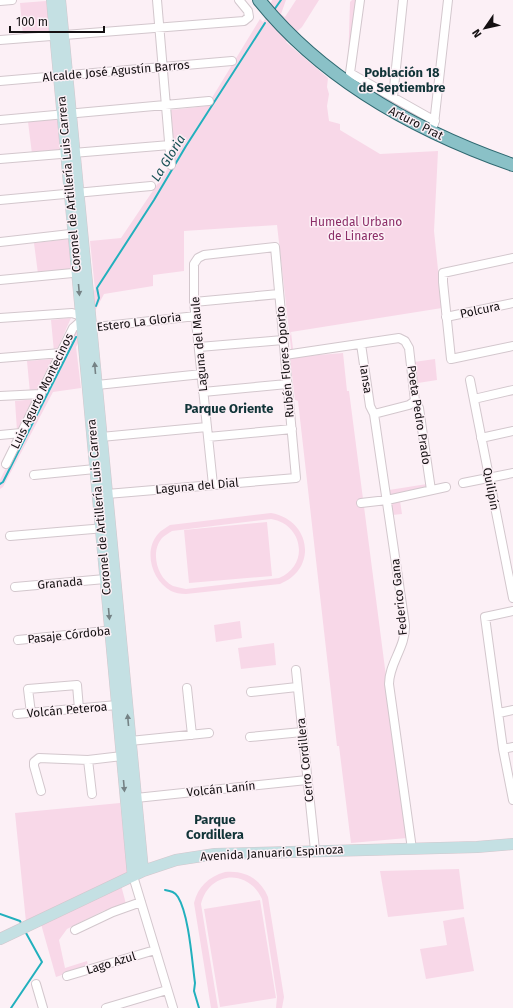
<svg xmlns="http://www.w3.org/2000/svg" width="513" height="1008" viewBox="0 0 513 1008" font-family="'Fira Sans',sans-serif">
<rect width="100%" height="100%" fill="#fcf0f6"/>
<!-- green -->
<path fill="#f8d8e8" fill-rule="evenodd" d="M272,0H286L281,14L285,17L296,0H319L302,27L286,42L328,78L327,87L329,94L327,106L329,121L340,124V130L380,154L438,151L434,231L442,308L291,332L294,357L343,353L347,391H349L407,838L351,843L339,746H337L298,401L295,400L290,358L292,357L277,225L184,231V271L153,275V286L104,294L76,347L81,388L53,392L3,487L0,489V480L95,289L90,241L121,238L175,158L171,110L207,106L260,19L263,22L266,18Z
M352,0H358L348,66L350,2Z
M46,1L50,32L23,35L20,3Z
M351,77L431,121L430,125L383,101L350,79Z
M58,118L61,151L32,154L28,122Z
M69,239L73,270L38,274L34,243Z
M71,318L56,352H54L51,320Z
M52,359L36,392L30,393L27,361Z
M435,359L437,380L418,383L414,362Z
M36,399L20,431H17L15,401Z
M427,484L428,488L390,497L389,490Z
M400,501L402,514L392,515L391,502Z
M271,513C311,520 318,569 280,584L186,594C180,594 175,593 171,591C152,581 143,551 158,534C161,530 166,528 170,525ZM271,519C303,524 310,565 279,578L186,589C181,588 177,587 173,586C157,578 150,552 162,538C165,535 169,533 172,531Z
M267,522L272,576L189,583L184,530Z
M240,621L242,638L216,642L214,625Z
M274,643L276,665L241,669L238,648Z
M120,803L128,873L26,922L15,813Z
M459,869L464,909L388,917L380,871Z
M225,872C244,870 260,878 268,897L284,997L282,1008H276L277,997L262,899C248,868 209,871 201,904L218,1008H211L194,903C198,887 208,877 225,872Z
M121,885L126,904L103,911L67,929L59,940L65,968L87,961L88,966L56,977L41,924Z
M260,900L276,998L220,1007L204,909Z
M464,917L474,971L426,979L420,949L447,945L443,921Z"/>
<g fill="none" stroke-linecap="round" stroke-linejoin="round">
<!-- stream -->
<path stroke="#22b0bd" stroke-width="2" d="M274,10L281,0
M96,306L99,298L97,288L154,200L186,146L265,23
M0,484L3,482L76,337
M165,890C171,891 175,892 178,897C189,915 192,961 195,983L194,991L199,1008
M0,914L20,921L21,923
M11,1008L42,962L26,933"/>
<defs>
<path id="street" d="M157,0L171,165
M360,0L350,73L435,121
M0,1L12,0
M0,40L244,21L249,17L248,11L239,0
M0,81L232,61
M393,97L403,0
M0,120L209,101
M434,124L448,0
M0,159L170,145
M0,200L151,186
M0,242L79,233
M513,258L443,273V282L451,359L513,346
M0,280L83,272
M194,302L279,294
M446,317L513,303
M0,318L72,313L81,316
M87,328L196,316
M361,344L370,406L374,414L405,625C406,647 389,663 389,684L412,849
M199,347L283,340
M285,355L399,338L405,341L409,348L415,401L419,408L431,490
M0,358L61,353
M470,380L513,598
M97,385L202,374
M203,392L287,384
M0,396L41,394
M474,399L513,390
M374,414L409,405L415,401
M0,435L21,433
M101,437L207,427
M208,437L292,429
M481,438L513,431
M6,464L73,328L81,321
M34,475L95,469
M463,483L513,473
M102,495L107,494L296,478L275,247L204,255L198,258L194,264V302L213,485
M361,503L387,500L446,487
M10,536L105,528
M15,587L105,579
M513,611L485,617L503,749L513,800
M18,640L115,630
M296,670L315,850
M187,688L192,735
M251,692L297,687
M31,713L28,689L77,685L79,709
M499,713L513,710
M17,714L117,705
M250,737L302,732
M130,741L209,733
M503,749L513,747
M88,760L92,794
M41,791L34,766V762L39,758L88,760L122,756
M136,798L307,780
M133,876L173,1008
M75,930L113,912L141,902
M67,976L155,950
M36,984L43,1008
M106,1008L167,990"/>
<path id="secondary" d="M52,0L133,876
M60,0L143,871
M0,939L143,871L176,860L215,854L477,847L513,844"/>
<path id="primary" d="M259,0C324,81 416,131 513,165"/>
</defs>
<!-- street casing -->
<use href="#street" stroke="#d3c7cd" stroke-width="10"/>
<!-- secondary casing -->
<use href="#secondary" stroke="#d3c7cd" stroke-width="12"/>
<!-- primary casing -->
<use href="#primary" stroke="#2e6870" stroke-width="14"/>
<!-- street -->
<use href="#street" stroke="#fff" stroke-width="8"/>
<!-- secondary -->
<use href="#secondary" stroke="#c4e0e3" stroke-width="11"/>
<!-- primary -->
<use href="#primary" stroke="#8ac1c7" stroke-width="12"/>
</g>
<!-- one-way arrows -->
<defs><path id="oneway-solid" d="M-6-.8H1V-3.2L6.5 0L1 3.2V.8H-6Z"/></defs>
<g fill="#758285">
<use href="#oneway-solid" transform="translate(79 290) rotate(85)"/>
<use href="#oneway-solid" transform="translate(95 368) rotate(-95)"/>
<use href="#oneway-solid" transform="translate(109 614) rotate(85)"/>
<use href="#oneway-solid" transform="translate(128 720) rotate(-95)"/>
<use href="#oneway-solid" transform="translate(124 786) rotate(85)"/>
</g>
<g text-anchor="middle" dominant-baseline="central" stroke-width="3" stroke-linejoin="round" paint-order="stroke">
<!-- street labels -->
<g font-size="12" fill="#141012" stroke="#fcf0f6">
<text transform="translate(116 71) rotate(-5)">Alcalde José Agustín Barros</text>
<text transform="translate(416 123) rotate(27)">Arturo Prat</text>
<text transform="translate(69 184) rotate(-95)">Coronel de Artillería Luis Carrera</text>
<text transform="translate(480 310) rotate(-12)">Polcura</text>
<text transform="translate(139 322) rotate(-7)">Estero La Gloria</text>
<text transform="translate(199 344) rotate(-95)">Laguna del Maule</text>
<text transform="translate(285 362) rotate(-95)">Rubén Flores Oporto</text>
<text transform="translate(366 379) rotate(81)">Iansa</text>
<text transform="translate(42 391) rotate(-64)">Luis Agurto Montecinos</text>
<text transform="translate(419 415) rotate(81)">Poeta Pedro Prado</text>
<text transform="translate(197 486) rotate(-5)">Laguna del Dial</text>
<text transform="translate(491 489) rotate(79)">Quilipín</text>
<text transform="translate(99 507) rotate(-95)">Coronel de Artillería Luis Carrera</text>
<text transform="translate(60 583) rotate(-5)">Granada</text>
<text transform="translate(399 597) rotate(-96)">Federico Gana</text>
<text transform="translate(69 635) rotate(-6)">Pasaje Córdoba</text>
<text transform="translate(67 710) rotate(-5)">Volcán Peteroa</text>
<text transform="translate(305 760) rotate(-96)">Cerro Cordillera</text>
<text transform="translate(221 789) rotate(-6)">Volcán Lanín</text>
<text transform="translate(272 853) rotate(-3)">Avenida Januario Espinoza</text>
<text transform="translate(111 963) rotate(-17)">Lago Azul</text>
</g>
<!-- park labels -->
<g font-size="12" fill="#8c2e68" stroke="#fcf0f6">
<text x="356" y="222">Humedal Urbano<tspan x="356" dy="14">de Linares</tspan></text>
</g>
<!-- neighbourhood labels -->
<g font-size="13" font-weight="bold" fill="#113438" stroke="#fcf0f6">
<text x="402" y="72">Población 18<tspan x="402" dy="15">de Septiembre</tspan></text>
<text x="229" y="408">Parque Oriente</text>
<text x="215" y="819">Parque<tspan x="215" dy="15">Cordillera</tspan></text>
</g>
<!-- water labels -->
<g font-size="13" font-style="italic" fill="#1a5156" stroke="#fcf0f6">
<text transform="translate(168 158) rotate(-58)">La Gloria</text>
</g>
</g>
<!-- north arrow -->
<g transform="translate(485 28) rotate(236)" stroke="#fcf0f6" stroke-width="3" paint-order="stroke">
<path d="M0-3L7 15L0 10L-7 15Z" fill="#141012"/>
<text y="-6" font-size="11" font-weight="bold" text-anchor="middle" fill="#141012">N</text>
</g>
<!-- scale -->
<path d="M10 26v6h94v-6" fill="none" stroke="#141012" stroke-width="2"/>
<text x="16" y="26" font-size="12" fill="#141012" stroke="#fcf0f6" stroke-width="3" paint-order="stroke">100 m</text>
</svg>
